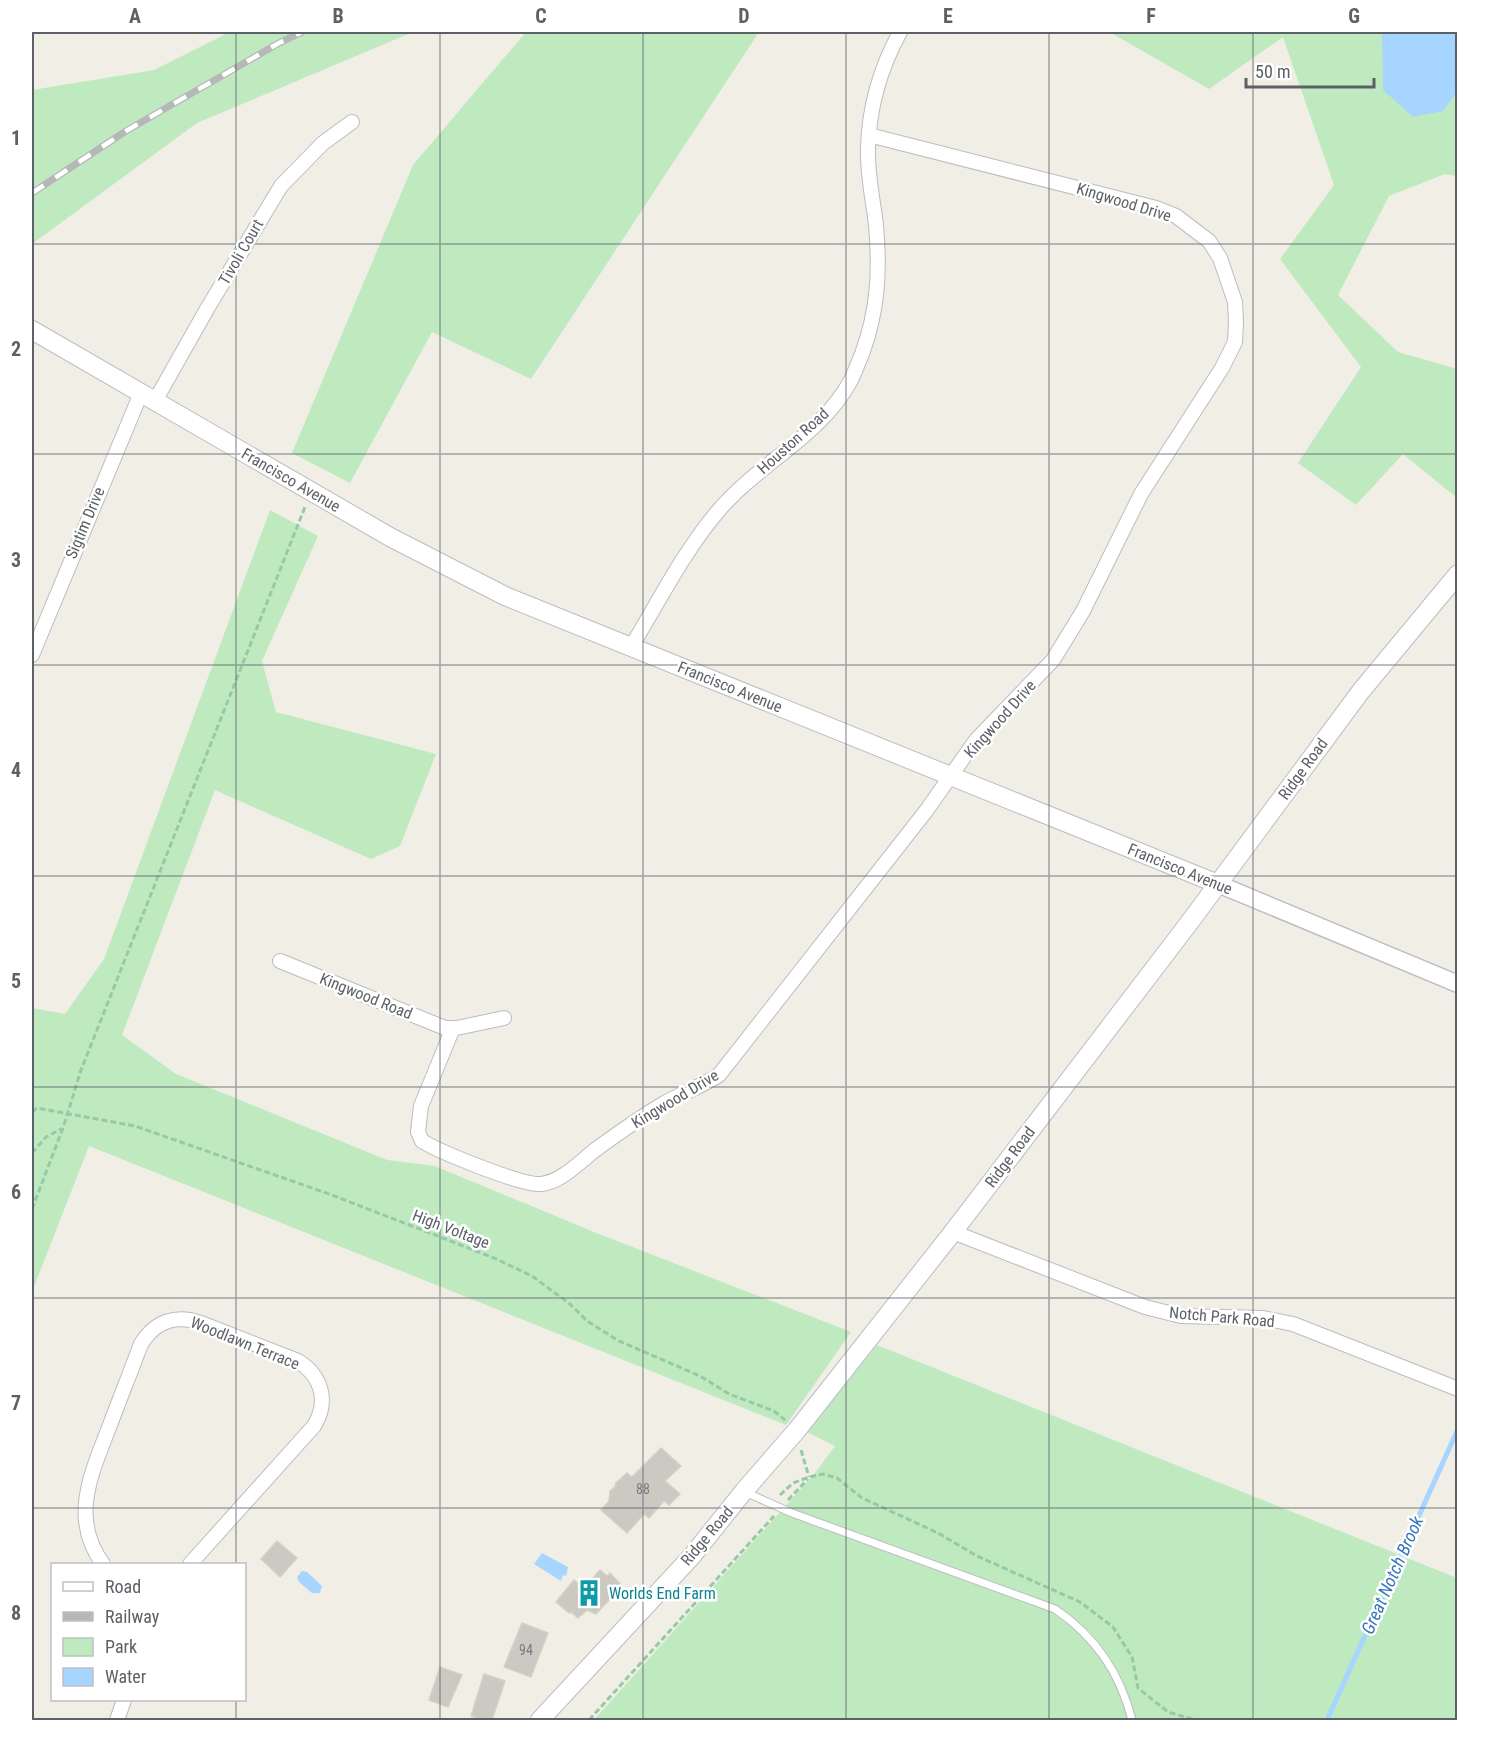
<svg xmlns="http://www.w3.org/2000/svg" width="1489" height="1752" viewBox="0 0 1489 1752" font-family="'Roboto Condensed',sans-serif">
<rect width="100%" height="100%" fill="#f1eee5"/>
<!-- green -->
<path fill="#bfeac0" d="M230,32H413L197,123L32,244V90L154,70Z
M526,32H759L531,379L432,332L350,483L292,453L413,165Z
M1120,32H1457V176L1445,174L1389,196L1338,295L1398,352L1457,369V498L1403,454L1356,505L1298,463L1361,367L1280,259L1334,185L1283,37L1209,89L1113,34Z
M270,510L318,536L262,661L276,712L436,754L400,846L371,859L215,790L122,1035L176,1074L387,1160L435,1166L594,1232L851,1332L786,1425L89,1146L32,1292V1008L65,1014L104,959Z
M877,1345L1457,1578V1720H594L815,1473L835,1446L807,1432Z"/>
<!-- water -->
<path fill="#a6d5ff" d="M1382,32H1457V92L1443,111L1413,117L1383,90Z
M542,1553L568,1567L566,1576L563,1575L561,1581L534,1564Z
M302,1571L307,1572L322,1586L320,1593H312L299,1582L297,1577Z"/>
<g fill="none" stroke-linecap="round" stroke-linejoin="round">
<!-- stream -->
<path stroke="#a6d5ff" stroke-width="5" d="M1327,1720L1458,1429"/>
</g>
<!-- building -->
<path fill="#ccc8c2" stroke="#d6d1c2" stroke-width="1.5" d="M661,1448L681,1466L665,1481L680,1494L669,1505L664,1501L649,1518L644,1514L627,1533L601,1510L609,1501L610,1491L615,1487L616,1483L627,1473L632,1477Z
M277,1541L297,1558L280,1577L261,1559Z
M600,1570L607,1576L610,1573L622,1586L596,1614L587,1610L578,1618L571,1612L569,1613L556,1602L574,1580L584,1588Z
M522,1623L548,1633L531,1677L504,1667Z
M440,1667L462,1675L448,1707L429,1700Z
M484,1674L505,1681L492,1720H483L471,1716Z"/>
<g fill="none" stroke-linecap="round" stroke-linejoin="round">
<defs>
<path id="service" d="M745,1492L792,1513L1055,1609C1096,1637 1120,1673 1132,1720"/>
<path id="minor" d="M155,401L207,309L281,186L323,143L352,122
M631,647C659,601 684,551 719,510C759,463 822,435 851,380C855,372 858,363 862,354C878,310 880,272 876,225C873,199 867,175 868,148C869,108 881,67 900,32
M32,655L141,393
M280,961L445,1028H457L504,1018
M453,1028L421,1106L418,1132L422,1141C440,1152 523,1186 541,1184C561,1182 580,1162 595,1150C617,1134 639,1118 663,1104C681,1093 701,1087 719,1075L926,811L976,740L1053,660L1083,611L1141,494L1222,368L1235,342L1236,322L1235,302L1220,258L1209,241L1176,216L1156,208L869,135
M953,1232L1145,1307L1181,1316L1263,1318L1293,1324L1458,1389
M103,1564C69,1518 92,1472 110,1425C120,1398 131,1371 141,1344C155,1321 176,1314 201,1323L298,1361C322,1376 329,1402 314,1426L190,1564
M117,1720L124,1700"/>
<path id="tertiary" d="M1218,884L1458,984"/>
<path id="secondary" d="M32,330L390,537L505,596L1218,884
M540,1720L692,1556L744,1491L797,1430L953,1232L1189,923L1361,691L1458,574"/>
</defs>
<!-- service casing -->
<use href="#service" stroke="#b9bdc2" stroke-width="9"/>
<!-- minor casing -->
<use href="#minor" stroke="#b9bdc2" stroke-width="16"/>
<!-- tertiary casing -->
<use href="#tertiary" stroke="#b9bdc2" stroke-width="19"/>
<!-- secondary casing -->
<use href="#secondary" stroke="#babec4" stroke-width="20"/>
<!-- path -->
<path stroke="#96caa7" stroke-width="3" stroke-dasharray="6 3" stroke-linecap="butt" d="M32,1112L37,1108L135,1126L332,1195L494,1258L532,1276L570,1304L587,1321L619,1341L700,1376L729,1394L774,1411L785,1420
M32,1153L46,1137L61,1129
M32,1209L63,1128L81,1070L305,507
M801,1450L809,1477
M780,1495L793,1483L809,1477L823,1474L837,1478L862,1498L938,1533L977,1556L1080,1602L1113,1627L1132,1657L1138,1688L1168,1712L1196,1720
M788,1500L808,1479
M589,1720L774,1516
M1201,1720H1223"/>
<!-- service -->
<use href="#service" stroke="#fff" stroke-width="7"/>
<!-- minor -->
<use href="#minor" stroke="#fff" stroke-width="14"/>
<!-- tertiary -->
<use href="#tertiary" stroke="#fff" stroke-width="16"/>
<!-- secondary -->
<use href="#secondary" stroke="#fff" stroke-width="18"/>
<defs>
<path id="rail" d="M32,193L126,131L279,43L302,32"/>
</defs>
<!-- rail casing -->
<use href="#rail" stroke="#b6b7b8" stroke-width="7"/>
<!-- rail -->
<use href="#rail" stroke="#fff" stroke-width="4.5" stroke-dasharray="14" stroke-linecap="butt"/>
</g>
<!-- grid -->
<path fill="none" stroke="#5c6167" stroke-width="1.5" stroke-opacity="0.55" d="M236,32V1564M440,32V1720M643,32V1720M846,32V1720M1049,32V1720M1253,32V1720M32,244H1458M32,454H1458M32,665H1458M32,876H1458M32,1087H1458M32,1298H1458M32,1508H1458M236,1700V1720"/>
<!-- icons -->
<defs>
<symbol id="building-bare" viewBox="-9 -9 18 18"><path d="M-4-6H4V6H1V3H-1V6H-4ZM-2.5-4.3h1.7v1.8h-1.7ZM.8-4.3h1.7v1.8H.8ZM-2.5-1h1.7V.8h-1.7ZM.8-1h1.7V.8H.8Z" fill="#0f9aa8" stroke="#fff" stroke-width="2.5" paint-order="stroke"/></symbol>
</defs>
<g fill-rule="evenodd">
<use href="#building-bare" x="570" y="1574" width="38" height="38"/>
</g>
<g text-anchor="middle" dominant-baseline="central" stroke-width="5" stroke-linejoin="round" paint-order="stroke">
<!-- number labels -->
<g font-size="14" fill="#787b7e">
<text x="643" y="1489">88</text>
<text x="526" y="1650">94</text>
</g>
<!-- street labels -->
<g font-size="16" fill="#5c6167" stroke="#fff">
<text transform="translate(1124 202) rotate(17)">Kingwood Drive</text>
<text transform="translate(241 252) rotate(-60)">Tivoli Court</text>
<text transform="translate(793 441) rotate(-42)">Houston Road</text>
<text transform="translate(291 480) rotate(30)">Francisco Avenue</text>
<text transform="translate(85 523) rotate(-67)">Sigtim Drive</text>
<text transform="translate(730 687) rotate(22)">Francisco Avenue</text>
<text transform="translate(1000 719) rotate(-48)">Kingwood Drive</text>
<text transform="translate(1303 769) rotate(-54)">Ridge Road</text>
<text transform="translate(1180 869) rotate(22)">Francisco Avenue</text>
<text transform="translate(366 996) rotate(22)">Kingwood Road</text>
<text transform="translate(675 1099) rotate(-31)">Kingwood Drive</text>
<text transform="translate(1010 1157) rotate(-53)">Ridge Road</text>
<text transform="translate(451 1229) rotate(21)">High Voltage</text>
<text transform="translate(1222 1317) rotate(5)">Notch Park Road</text>
<text transform="translate(245 1343) rotate(22)">Woodlawn Terrace</text>
<text transform="translate(707 1536) rotate(-50)">Ridge Road</text>
</g>
<!-- culture labels -->
<g font-size="16" fill="#0d838f" stroke="#fff" text-anchor="start">
<text x="609" y="1593">Worlds End Farm</text>
</g>
<!-- water labels -->
<g font-size="18" font-style="italic" fill="#3874bd" stroke="#fff">
<text transform="translate(1392 1575) rotate(-66)">Great Notch Brook</text>
</g>
</g>
<!-- border -->
<rect width="1489" height="1752" fill="none" stroke="#ffffff" stroke-width="66"/>
<!-- legend -->
<rect x="51" y="1563" width="195" height="138" fill="#ffffff" stroke="#bec0c2" stroke-width="1.5"/>
<rect x="63" y="1582" width="30" height="9" fill="#ffffff" stroke="#bec0c2" stroke-width="1.5"/>
<text x="105" y="1593" font-size="18" fill="#5c6167">Road</text>
<rect x="63" y="1612" width="30" height="9" fill="#b6b7b8" stroke="#bec0c2" stroke-width="1.5"/>
<text x="105" y="1623" font-size="18" fill="#5c6167">Railway</text>
<rect x="63" y="1638" width="30" height="18" fill="#bfeac0" stroke="#bec0c2" stroke-width="1.5"/>
<text x="105" y="1653" font-size="18" fill="#5c6167">Park</text>
<rect x="63" y="1668" width="30" height="18" fill="#a6d5ff" stroke="#bec0c2" stroke-width="1.5"/>
<text x="105" y="1683" font-size="18" fill="#5c6167">Water</text>
<!-- scale -->
<path d="M1246 78v9h128v-9" fill="none" stroke="#5c6167" stroke-width="3"/>
<text x="1255" y="78" font-size="18" fill="#5c6167" stroke="#ffffff" stroke-width="4.5" paint-order="stroke">50 m</text>
<rect x="33" y="33" width="1423" height="1686" fill="none" stroke="#5c6167" stroke-width="2"/>
<g font-size="20" text-anchor="middle" font-weight="bold" fill="#5c6167">
<text x="135" y="23">A</text>
<text x="338" y="23">B</text>
<text x="541" y="23">C</text>
<text x="744" y="23">D</text>
<text x="948" y="23">E</text>
<text x="1151" y="23">F</text>
<text x="1354" y="23">G</text>
<text x="16" y="145">1</text>
<text x="16" y="356">2</text>
<text x="16" y="567">3</text>
<text x="16" y="777">4</text>
<text x="16" y="988">5</text>
<text x="16" y="1199">6</text>
<text x="16" y="1410">7</text>
<text x="16" y="1620">8</text>
</g>
</svg>
